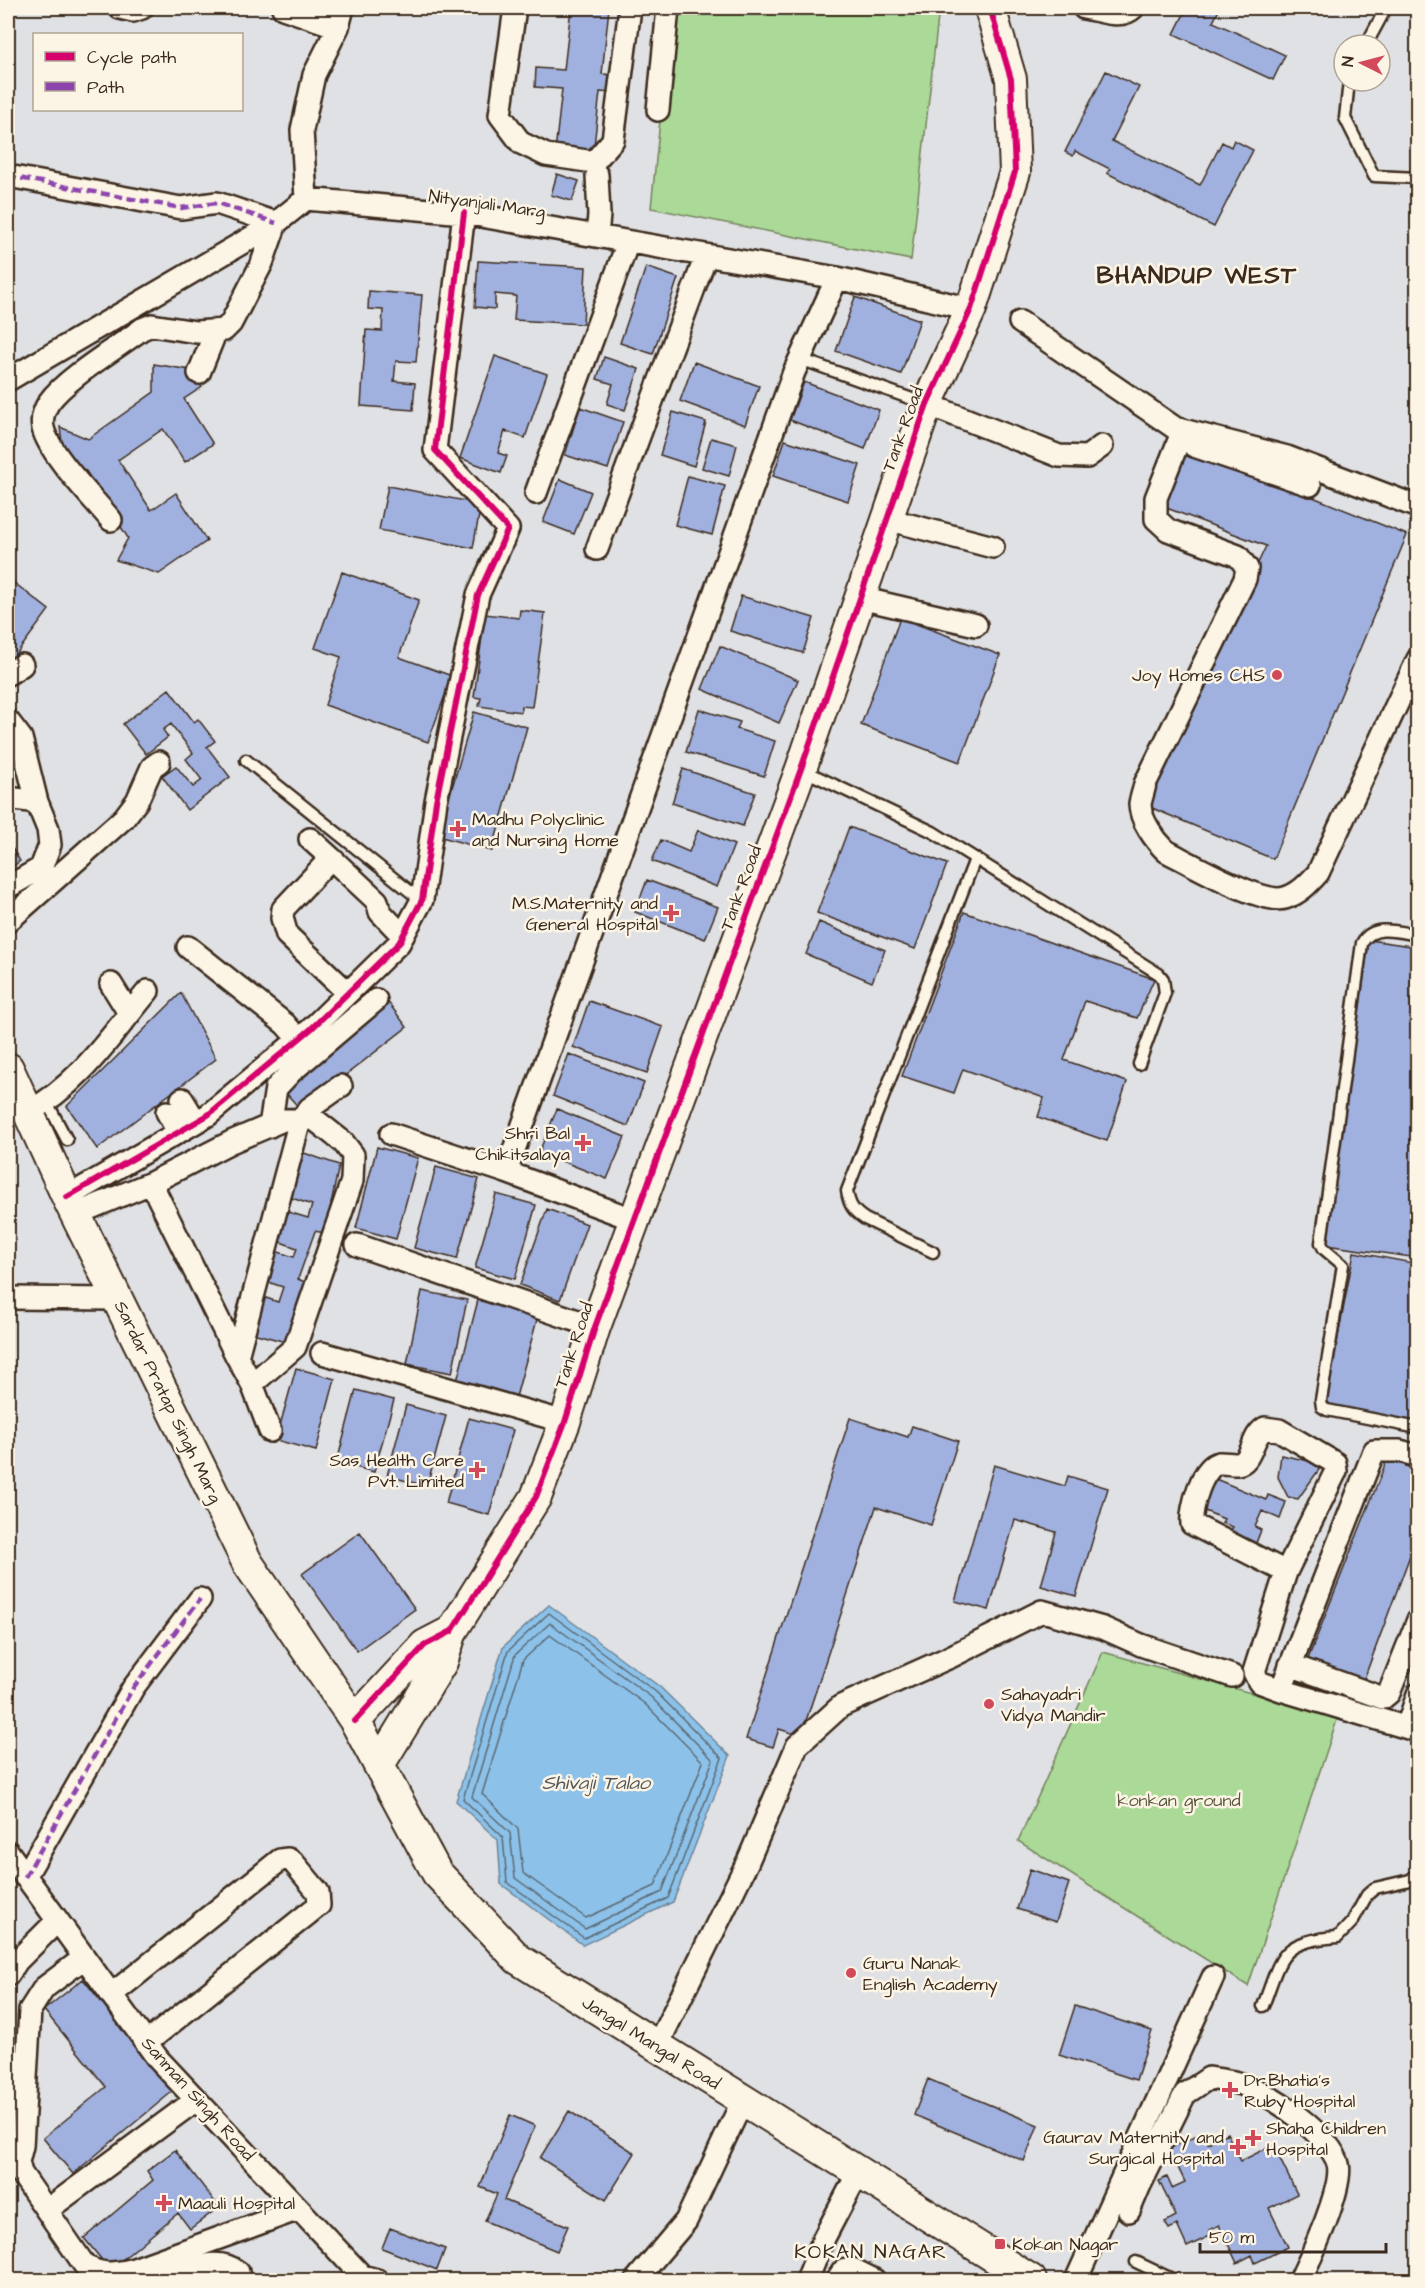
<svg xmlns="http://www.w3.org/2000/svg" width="1425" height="2288" viewBox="0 0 1425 2288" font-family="'Architects Daughter',sans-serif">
<rect width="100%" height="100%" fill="#e0e1e4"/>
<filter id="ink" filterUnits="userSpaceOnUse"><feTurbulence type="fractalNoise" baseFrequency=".0167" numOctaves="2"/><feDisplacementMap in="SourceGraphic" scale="12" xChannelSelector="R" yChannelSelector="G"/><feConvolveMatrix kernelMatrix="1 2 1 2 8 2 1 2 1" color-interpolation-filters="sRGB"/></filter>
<g filter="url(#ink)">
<!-- green -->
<path fill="#abd998" stroke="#73825b" stroke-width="1.5" d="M674,8H939L911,260L651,208L671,13Z
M1103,1652L1338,1717L1248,1986L1018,1841Z"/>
<!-- water -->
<path fill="#8cc2ea" stroke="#6c8598" stroke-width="1.5" d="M549,1605L660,1687L730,1756L673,1902L583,1945L501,1884L498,1840L456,1801L503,1647Z"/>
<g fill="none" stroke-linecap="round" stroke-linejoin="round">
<!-- shore -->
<path stroke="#5b6770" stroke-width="1.5" d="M549,1613L656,1692L722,1758L668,1898L584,1938L507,1882L503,1837L463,1799L508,1651Z
M550,1623L651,1697L713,1760L662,1892L585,1929L515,1878L510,1833L472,1797L515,1655Z
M550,1635L645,1704L703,1762L655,1886L586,1918L523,1873L518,1829L482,1794L523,1660Z"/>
</g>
<!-- building -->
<path fill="#a0b1e0" stroke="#3b2a1e" stroke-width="1.5" d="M571,8H609L602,74L615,75L613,93L600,92L593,155L555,151L562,89L535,87L536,68L564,70Z
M1187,8H1220L1213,22L1285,55L1273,80L1174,34Z
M1106,71L1139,87L1112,141L1200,185L1222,142L1231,147L1234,140L1253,150L1214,227L1107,173L1110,169L1075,151L1073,156L1065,152Z
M557,174L579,181L572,201L551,195Z
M478,261L586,267L583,324L514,320L516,296L495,294V309L475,307Z
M646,267L678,278L653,354L620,343Z
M369,291L422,295L416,362L396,361L394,381L415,383L413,410L361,406L366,330L382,331L383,310L368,309Z
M855,297L920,320L901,374L836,351Z
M495,356L547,374L525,438L505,431L498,453L507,456L501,473L460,458Z
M604,357L639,369L625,410L607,404L613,384L597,379Z
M694,362L759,386L745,425L680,401Z
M154,364L190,370L202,387L184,399L213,444L185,462L163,429L118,460L151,510L176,493L207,541L159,574L116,560L128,538L86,471L64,457L60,427L88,439L154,392Z
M804,382L879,410L865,449L790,420Z
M580,407L623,422L608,469L565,455Z
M673,412L706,422L694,466L660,455Z
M711,438L737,445L729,476L702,468Z
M785,440L860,465L848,501L773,476Z
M1184,445L1407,535L1273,859L1145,805L1266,546L1164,507Z
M688,476L725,486L712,535L675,525Z
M560,479L591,492L574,534L543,522Z
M388,486L481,504L473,548L379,530Z
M342,572L419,600L399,657L452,676L428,742L325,705L341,657L315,648Z
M8,578L49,610L8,665Z
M741,596L814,618L803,653L730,631Z
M520,610L545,613L532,707L521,706V712L479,706L481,698L474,697L485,614L519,618Z
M900,618L1000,655L960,762L861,725Z
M720,646L798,680L779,723L702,689Z
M169,689L194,722L198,719L215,741L207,747L230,777L187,810L162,776L176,766L193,787L202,780L186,759L193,753L171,724L163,730L168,737L146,754L123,724Z
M699,709L740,722L737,729L775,741L764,776L686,752Z
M474,712L527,727L492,851L438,836Z
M683,769L755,793L743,826L672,803Z
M849,827L947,864L915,949L817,913Z
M698,830L734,845L717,887L652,861L661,840L689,852Z
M8,842L20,861L8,870Z
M647,880L718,907L705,939L635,912Z
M964,912L1154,979L1137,1018L1085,1001L1064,1060L1127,1082L1107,1141L1038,1117L1044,1098L963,1069L954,1093L902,1076Z
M819,922L885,950L872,982L806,954Z
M1369,940L1418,947V1258L1326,1245Z
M181,993L216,1059L97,1149L67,1106Z
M387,1001L407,1027L301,1110L279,1085Z
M589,1001L663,1027L647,1073L573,1047Z
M569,1054L644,1083L628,1126L553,1096Z
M557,1109L625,1137L607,1179L539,1152Z
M377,1147L418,1158L396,1239L356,1228Z
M304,1153L339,1165L325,1233L315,1231L298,1279L307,1283L286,1342L245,1331L257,1295L278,1302L283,1287L262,1280L272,1250L294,1257L297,1248L275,1240L285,1211L308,1218L312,1205L289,1197Z
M436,1167L479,1179L457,1259L414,1248Z
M496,1194L536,1205L515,1279L475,1268Z
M547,1209L587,1224L560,1300L520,1285Z
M1354,1252L1418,1264V1422L1325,1406Z
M422,1291L467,1300L452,1373L407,1364Z
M478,1300L538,1316L516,1397L457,1381Z
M296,1368L335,1379L316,1451L276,1440Z
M356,1390L394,1400L374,1472L337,1462Z
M406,1405L446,1416L427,1486L387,1476Z
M469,1418L513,1430L489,1515L446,1503Z
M850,1418L908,1437L912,1426L958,1441L931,1525L876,1507L801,1736L779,1729L773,1747L746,1739Z
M1281,1455L1323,1464L1298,1499L1288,1497L1278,1477Z
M1388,1457L1418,1472V1534L1364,1679L1306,1664Z
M994,1465L1065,1486L1068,1476L1108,1488L1076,1596L1041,1586L1056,1532L1015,1520L989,1610L955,1601Z
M1206,1475L1266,1500L1268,1495L1286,1502L1280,1519L1262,1511L1255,1527L1261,1530L1256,1543L1230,1532L1233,1527L1222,1523L1224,1519L1193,1506Z
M360,1532L415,1609L357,1651L302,1574Z
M1030,1869L1069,1883L1056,1922L1017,1909Z
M83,1979L173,2091L73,2174L43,2138L106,2087L44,2010Z
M1075,2006L1152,2031L1136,2080L1059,2055Z
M928,2079L1038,2125L1024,2161L914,2115Z
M569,2111L635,2153L606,2200L540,2158Z
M510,2115L535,2126L504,2200L568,2226L557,2251L485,2221L497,2194L480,2187Z
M1203,2132L1208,2143L1227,2133L1241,2161L1273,2145L1297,2194L1269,2208L1288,2247L1255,2263L1252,2255L1237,2263L1219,2225L1209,2230L1212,2235L1187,2247L1177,2225L1169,2229L1165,2222L1176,2216L1159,2181L1167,2177L1172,2188L1185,2182L1169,2149Z
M175,2150L219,2207L190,2229L178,2213L110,2270L84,2238L153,2180L147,2171Z
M390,2228L445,2249L437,2270L382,2248Z"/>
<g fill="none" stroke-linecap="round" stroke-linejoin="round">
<defs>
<path id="lane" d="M1366,45L1386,8
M1349,81L1345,118L1374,176L1418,178
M800,359L926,404
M246,760L412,893
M803,770L933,832L1159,974L1163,979L1165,993L1139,1064
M1418,935C1399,932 1373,923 1362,943L1321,1243L1324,1249L1343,1265L1321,1400L1322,1407L1327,1410L1418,1428
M47,1102L67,1140
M933,1252L865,1219C853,1211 849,1205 847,1191L975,859
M1263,2006C1282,1956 1279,1941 1338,1937L1352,1922L1367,1895L1375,1888L1410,1880L1418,1874
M1136,2262L1174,2280"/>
<path id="street" d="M120,8L133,11L142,8
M283,8L338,27
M515,8L500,115L521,143L546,155L594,162L613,140L630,8
M1084,8C1099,10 1121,20 1133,8
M658,110L668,8
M8,176L181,208L217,203L276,223L262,263L231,323L224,330L196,332L152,325L142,329C117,348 66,378 49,402C44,410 41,419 43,428C49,454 93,498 111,520
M306,199L302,130L314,75L338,27L343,8
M597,236L599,215L597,175
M1020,322L1175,428L1287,457L1418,507
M199,373L216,331
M8,380L276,223L306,199L464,213L837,278L971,309
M927,404L1059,456L1087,457L1102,446
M1183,430L1156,498V519L1168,530L1238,556L1247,568L1245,579L1145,784C1144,790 1141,798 1140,804C1140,820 1155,840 1166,851C1190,863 1262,905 1285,898C1299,894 1309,883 1318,873L1418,659
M1194,446L1310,485
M536,493L628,242
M887,519L993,547
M597,549L706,256
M860,598L976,625
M8,674L22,665
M8,721L21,738L37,802L48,829L50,845L41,868L8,887
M8,798L37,802
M310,839L331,858
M8,921L124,818L137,801L152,767L159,762
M188,947L285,1024L299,1040
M111,984L129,1013
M348,993L287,935L282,918L283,909L331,858L377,901L380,912L403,936
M182,1099L196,1122
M28,1112C79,1085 112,1034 148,991
M167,1112L178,1132
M270,1126L276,1088L291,1072L376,1000
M391,1134L506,1172L635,1220
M506,1172L794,372L837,278
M151,1183L231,1142L283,1120L314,1119L343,1142L353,1155L352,1181L295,1347L252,1384L270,1431
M67,1197L208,1115L311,1029L399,943L422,900L436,801L478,595L508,529L435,450L464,213
M76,1214L151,1183L237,1357
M357,1245L595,1327
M8,1298L117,1299
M322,1353L565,1422
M252,1384L237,1357L300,1120L310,1108L341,1086
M1265,1428L1279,1430L1335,1463L1336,1471L1286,1572L1192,1524C1190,1509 1202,1466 1219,1463C1228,1462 1239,1468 1246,1459C1254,1449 1253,1436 1265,1428Z
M1286,1572L1254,1672L1259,1682L1281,1690L1418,1731
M1290,1665L1383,1698L1389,1693L1418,1620
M1281,1690L1374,1451H1400L1418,1456
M1407,1727L1418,1694
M8,1852L158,2059L362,2276L377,2280
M25,1877L133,1688L200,1599
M84,1958L44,1988L30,2010L22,2146L18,2162L21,2173L85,2266C101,2275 113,2274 131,2270L299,2209
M8,1975L17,1961L57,1921
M111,1995L280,1860L288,1859L293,1862L318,1892L319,1905L146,2043
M657,2046L748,1861L797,1746L841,1706L948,1658L1042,1611L1103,1628L1141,1645L1232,1676
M1124,2177L1140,2185L1185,2094L1209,2078C1220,2080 1231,2081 1241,2084C1268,2091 1331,2136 1338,2164C1344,2186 1311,2258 1300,2280
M47,2210L196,2100
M1129,2211L1140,2185
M809,2275L824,2238L858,2173
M159,2280C183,2272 215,2254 238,2272L239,2280
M636,2280L686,2221L743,2100
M837,2280L843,2271L852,2269L874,2280
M1076,2280L1213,1977"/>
<path id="secondary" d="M8,1068L67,1197L247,1562L355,1721L437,1873L518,1959L1031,2280
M355,1721L425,1645L452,1631L536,1497L565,1422L595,1327L801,769L927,404L971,309L1015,172L1011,79L990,8
M379,1765L442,1662L452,1631"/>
</defs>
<!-- lane casing -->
<use href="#lane" stroke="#3b2a1e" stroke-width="15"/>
<!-- street casing -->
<use href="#street" stroke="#3b2a1e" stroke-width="26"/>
<!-- secondary casing -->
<use href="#secondary" stroke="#3b2a1e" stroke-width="34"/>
<!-- lane -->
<use href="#lane" stroke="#fcf5e5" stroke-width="10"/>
<!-- street -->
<use href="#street" stroke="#fcf5e5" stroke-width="21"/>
<!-- secondary -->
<use href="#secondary" stroke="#fcf5e5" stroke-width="30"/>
<!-- quiet -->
<path stroke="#8e44ad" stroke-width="4.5" stroke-dasharray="9 4.5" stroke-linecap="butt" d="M8,176L181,208L217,203L276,223
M25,1877L133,1688L200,1599"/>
<defs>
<path id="cycleway" d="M67,1197L208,1115L311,1029L399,943L422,900L436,801L478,595L508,529L435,450L464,213
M355,1721L425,1645L452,1631L536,1497L565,1422L595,1327L801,769L927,404L971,309L1015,172L1011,79L990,8"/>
</defs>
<!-- cycleway casing -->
<use href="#cycleway" stroke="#fcf5e5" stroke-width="10"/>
<!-- cycleway -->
<use href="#cycleway" stroke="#d6006c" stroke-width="6"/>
</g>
</g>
<!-- markers -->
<g fill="#d1495b" stroke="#fcf5e5" stroke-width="2">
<circle cx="1277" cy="675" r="6"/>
<path d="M455 820h6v6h6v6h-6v6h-6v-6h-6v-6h6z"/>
<path d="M668 904h6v6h6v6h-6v6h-6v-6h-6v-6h6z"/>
<path d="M580 1134h6v6h6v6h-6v6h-6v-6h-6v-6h6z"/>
<path d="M474 1461h6v6h6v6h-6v6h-6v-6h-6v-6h6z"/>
<circle cx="989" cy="1704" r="6"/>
<circle cx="851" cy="1973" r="6"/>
<path d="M1227 2081h6v6h6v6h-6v6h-6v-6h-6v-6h6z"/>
<path d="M1250 2129h6v6h6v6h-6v6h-6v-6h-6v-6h6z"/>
<path d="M1235 2138h6v6h6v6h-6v6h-6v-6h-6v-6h6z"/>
<path d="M161 2194h6v6h6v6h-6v6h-6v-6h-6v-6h6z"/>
<rect x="994" y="2238" width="12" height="12" rx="3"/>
</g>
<g text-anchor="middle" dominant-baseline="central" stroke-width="5" stroke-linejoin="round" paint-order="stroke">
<!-- street labels -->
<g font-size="18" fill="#3b2a1e" stroke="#fcf5e5">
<text transform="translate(487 204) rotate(8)">Nityanjali Marg</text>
<text transform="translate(903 429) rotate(-70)">Tank Road</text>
<text transform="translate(741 888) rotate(-70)">Tank Road</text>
<text transform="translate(574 1345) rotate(-72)">Tank Road</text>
<text transform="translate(168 1402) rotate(64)">Sardar Pratap Singh Marg</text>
<text transform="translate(651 2043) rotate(32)">Jangal Mangal Road</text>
<text transform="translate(198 2099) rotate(48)">Sanman Singh Road</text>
</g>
<!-- poi labels -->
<g font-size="18" fill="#3b2a1e" stroke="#fcf5e5" text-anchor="start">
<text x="1265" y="675" text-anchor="end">Joy Homes CHS</text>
<text x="472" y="819">Madhu Polyclinic<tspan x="472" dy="21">and Nursing Home</tspan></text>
<text x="658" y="903" text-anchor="end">M.S.Maternity and<tspan x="658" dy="21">General Hospital</tspan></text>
<text x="570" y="1133" text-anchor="end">Shri Bal<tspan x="570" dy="21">Chikitsalaya</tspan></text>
<text x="464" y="1460" text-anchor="end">Sas Health Care<tspan x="464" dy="21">Pvt. Limited</tspan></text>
<text x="1001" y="1694">Sahayadri<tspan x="1001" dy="21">Vidya Mandir</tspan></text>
<text x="863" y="1963">Guru Nanak<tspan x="863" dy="21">English Academy</tspan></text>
<text x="1244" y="2080">Dr.Bhatia's<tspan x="1244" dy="21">Ruby Hospital</tspan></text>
<text x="1266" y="2128">Shaha Children<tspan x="1266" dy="21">Hospital</tspan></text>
<text x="1224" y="2137" text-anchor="end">Gaurav Maternity and<tspan x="1224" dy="21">Surgical Hospital</tspan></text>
<text x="178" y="2203">Maauli Hospital</text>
<text x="1012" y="2244">Kokan Nagar</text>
</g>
<!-- park labels -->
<g font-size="18" fill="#57563c" stroke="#fcf5e5">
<text x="1179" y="1800">konkan ground</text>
</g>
<!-- water labels -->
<g font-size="20" font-style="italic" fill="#53585b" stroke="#fcf5e5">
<text x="596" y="1783">Shivaji Talao</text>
</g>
<!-- neighbourhood labels -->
<g font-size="20" letter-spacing="1.5" fill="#3b2a1e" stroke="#fcf5e5">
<text x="871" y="2252">KOKAN NAGAR</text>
</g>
<!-- district labels -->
<g font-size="24" font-weight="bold" letter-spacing="1.5" fill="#3b2a1e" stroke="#fcf5e5">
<text x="1197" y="276">BHANDUP WEST</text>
</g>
</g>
<!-- margin -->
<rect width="1425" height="2288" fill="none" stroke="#fcf5e5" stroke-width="30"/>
<rect x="15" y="15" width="1395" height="2258" fill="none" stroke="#3b2a1e" stroke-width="2" filter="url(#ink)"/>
<!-- legend -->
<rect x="33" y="33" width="210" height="78" fill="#fcf5e5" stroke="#afa495" stroke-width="1.5"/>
<rect x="45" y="52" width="30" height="9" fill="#d6006c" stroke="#afa495" stroke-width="1.5"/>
<text x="87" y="63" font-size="18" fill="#3b2a1e">Cycle path</text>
<rect x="45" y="82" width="30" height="9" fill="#8e44ad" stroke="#afa495" stroke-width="1.5"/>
<text x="87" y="93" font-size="18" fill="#3b2a1e">Path</text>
<!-- north arrow -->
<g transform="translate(1362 63) rotate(276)"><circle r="28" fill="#fcf5e5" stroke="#afa495" stroke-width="1.5"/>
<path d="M0-4.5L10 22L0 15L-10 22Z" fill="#d1495b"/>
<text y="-9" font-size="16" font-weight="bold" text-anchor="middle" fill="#3b2a1e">N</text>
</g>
<!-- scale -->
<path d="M1200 2243v9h186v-9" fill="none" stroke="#3b2a1e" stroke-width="3"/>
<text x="1209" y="2243" font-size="18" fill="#3b2a1e" stroke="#fcf5e5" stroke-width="4.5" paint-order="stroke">50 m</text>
</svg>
